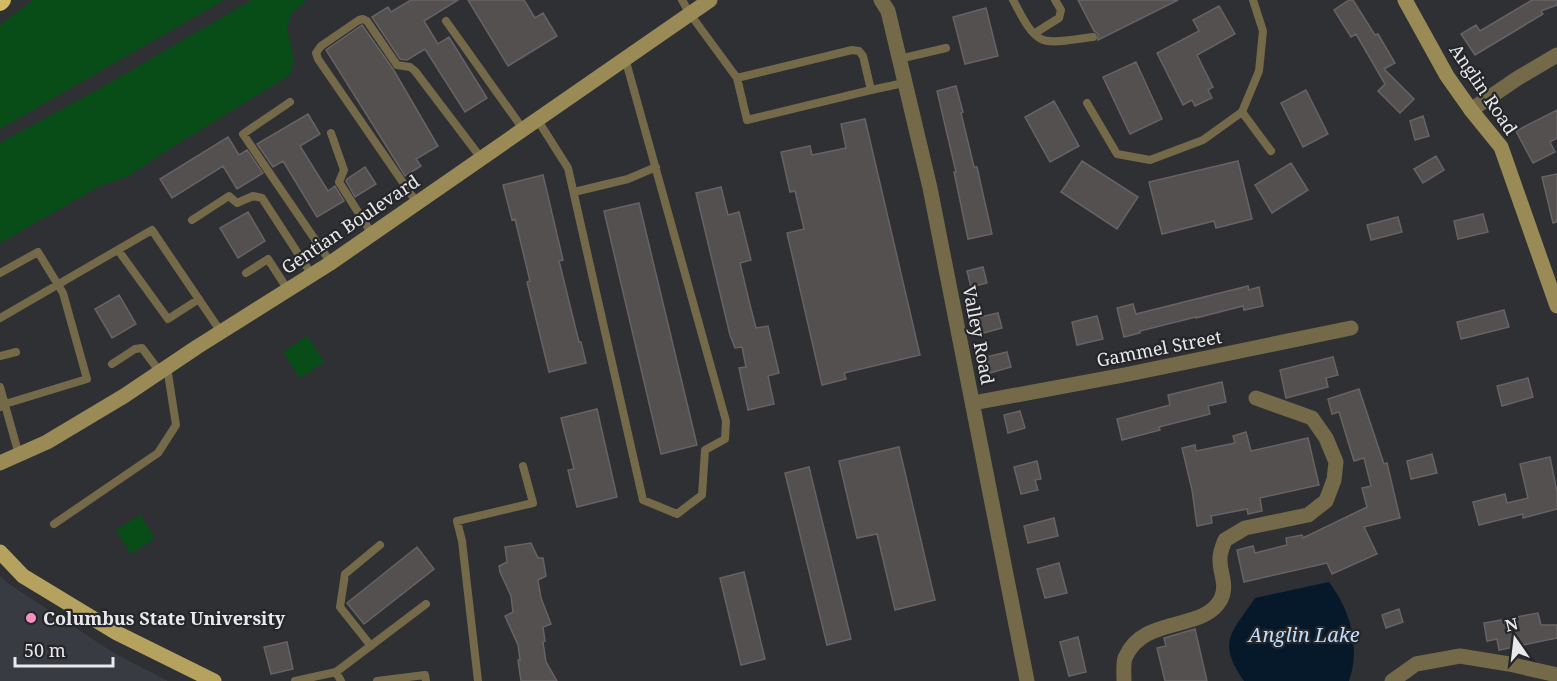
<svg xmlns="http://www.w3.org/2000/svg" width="1557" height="681" viewBox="0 0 1557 681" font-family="'Noto Serif',serif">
<rect width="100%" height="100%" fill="#2f3033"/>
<!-- built -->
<path fill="#383b42" d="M0,576L9,584L114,653L168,681H0Z"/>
<!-- green -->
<path fill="#084d18" d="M33,0H224L0,129V25Z
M252,0H306L291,14L287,28L294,60L290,75L158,156L129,176L98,187L0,243V143L101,88Z
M307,336L324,362L300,378L283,352Z
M140,515L155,538L131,554L116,530Z"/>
<!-- water -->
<path fill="#06192a" d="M1329,582C1350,610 1361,646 1349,681H1244C1216,641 1232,633 1255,598Z"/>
<!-- building -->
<path fill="#53504f" stroke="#676363" stroke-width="1.5" d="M411,0H458L424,21L438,44L449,37L487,98L465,112L425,49L407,60L400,59L372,17L388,7L391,12Z
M468,0H524L535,18L543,13L557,36L508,66Z
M1078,0H1178L1098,40V34L1094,31Z
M1349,0H1353L1375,35L1378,34L1395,63L1384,69L1414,99L1400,113L1378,91L1385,84L1356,34L1351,37L1334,10Z
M1532,0H1557V5L1541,11L1543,14L1475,55L1461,34L1476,25L1480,31Z
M1219,6L1235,34L1197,55L1213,87L1208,90L1212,98L1195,106L1192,100L1183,105L1157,53L1199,31L1193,20Z
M986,8L998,56L965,64L953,17Z
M362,25L393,69L438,146L416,159L421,166L405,176L326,50Z
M1136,62L1162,119L1130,134L1103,77Z
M956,86L963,112L961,113L974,167H977L992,234L968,239L954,172H956L937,91Z
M1306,90L1328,134L1303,147L1281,103Z
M1054,101L1079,146L1050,162L1025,117Z
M1557,110V138L1550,142L1555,152L1533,163L1516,131Z
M308,114L320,134L300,146L328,191L335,186L344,201L317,217L283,161L273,167L257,144Z
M1423,116L1429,136L1415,140L1410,121Z
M865,119L920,355L844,373L846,379L822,385L787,233L804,229L795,191L790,192L781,152L810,146L812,155L846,148L841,124Z
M228,137L239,155L247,150L263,173L237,189L223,166L172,198L160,179Z
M1436,156L1444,170L1423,183L1414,169Z
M1082,161L1138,197L1117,229L1061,192Z
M1238,161L1252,219L1216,228L1214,221L1162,234L1149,182Z
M1291,163L1308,190L1272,213L1255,185Z
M365,167L376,184L355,197L346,181L347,179Z
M1557,174V222L1553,223L1542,177Z
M543,175L563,260L559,261L579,342H581L586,363L549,372L527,282L530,281L515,219L512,220L503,185Z
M721,187L728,215L739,212L751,260L740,263L749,301L756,328L768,326L779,373L768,376L774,404L748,410L739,368L746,367L742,347L735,348L730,335L696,193Z
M639,203L697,445L661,454L604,211Z
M248,212L265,241L238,258L220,228Z
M1483,214L1488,232L1458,239L1454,221Z
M1398,217L1402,232L1371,240L1367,225Z
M983,267L987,283L971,287L967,271Z
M1248,286L1249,290L1259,287L1263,306L1244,310L1243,306L1196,318V317L1140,331V333L1124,337L1117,308L1133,304L1136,314Z
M119,295L136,324L112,338L95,309Z
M1504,310L1509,327L1461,339L1457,322Z
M998,313L1002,328L980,334L976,318Z
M1097,316L1103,339L1077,345L1072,322Z
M1007,352L1011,367L990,373L986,357Z
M1333,357L1338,375L1326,378L1328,387L1286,398L1280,370Z
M1528,378L1533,397L1502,406L1497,386Z
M1222,382L1226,402L1208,406L1210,414L1159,427L1160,430L1122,440L1117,419L1170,405L1168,395Z
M1359,389L1384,464L1387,463L1400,518L1364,527L1377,554L1332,574L1327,563L1244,582L1237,550L1253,546L1255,553L1287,545L1286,538L1302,535L1303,538L1367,507L1362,488L1371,486L1364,458L1354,461L1339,412L1332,414L1328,399Z
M597,409L617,497L577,507L568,470L574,469L561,418Z
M1020,411L1025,428L1008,433L1004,415Z
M1246,432L1251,451L1308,438L1319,485L1260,498L1262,511L1248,514L1247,509L1211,516L1212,523L1197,526L1192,490L1182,448L1195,445L1196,451L1235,443L1233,436Z
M899,447L935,600L895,610L877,534L857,538L839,461Z
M1432,454L1437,473L1411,479L1407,461Z
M1550,457L1557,492V509L1523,518V514L1479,525L1473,502L1505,494L1507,503L1528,498L1520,464Z
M1037,461L1041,479L1035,480L1038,490L1021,494L1014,467Z
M809,467L851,639L827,645L785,473Z
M1054,518L1058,536L1028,543L1024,526Z
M531,543L538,558H543L546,576L538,580L541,598L551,624L543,627L545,641L543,642L546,662L557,681H521L518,660H520L518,645L505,616L513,612L511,596L500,572L499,566L507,562L505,547Z
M417,547L434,569L364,624L347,603Z
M1059,563L1067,593L1045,598L1037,569Z
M744,572L765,659L741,665L720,578Z
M1399,609L1403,622L1386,628L1382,615Z
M1538,613L1541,625H1557V638L1499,650L1497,639L1487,641L1484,623Z
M1195,629L1207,681H1165L1157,648L1166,646L1164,638Z
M1078,637L1086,672L1069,676L1060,642Z
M287,642L293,669L271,674L264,647Z"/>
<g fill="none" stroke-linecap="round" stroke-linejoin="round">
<!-- lane -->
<path stroke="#746a4a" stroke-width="8" d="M682,0L690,14L737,78L852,50L859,51L863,56L871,90L747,120L737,78
M1013,0C1020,12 1028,32 1041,39C1051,45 1081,38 1093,37
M446,21L523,129
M1035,33L1059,18L1061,10L1055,0
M899,59L946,48
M871,90L904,83
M290,102L243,134L331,263
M1087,103L1117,154L1150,160L1203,140L1242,112L1259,71L1263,31L1253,0
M1242,112L1271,151
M537,119L568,168L643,500L677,514L702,495L705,450L725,439L726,421L625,58
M331,133L344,170L339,182L372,234
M574,192L628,179L656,167
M417,203L318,59L316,53L321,46L359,20L363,19L367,21L397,65L410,67L415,71L481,158
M192,220L229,196L237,203L253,196L262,198L312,275
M118,250L168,319L199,299
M0,273L38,252L63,293L87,379L5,404L0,407
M246,273L268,259L288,290
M0,318L152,230L221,332
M0,356L16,352
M112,364L135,349L142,348L160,372
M0,387L19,455
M54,524L158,453L176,425L167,367
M371,646L340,607L345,574L380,545
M336,672L426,604
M295,681L336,672L341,681
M377,681L425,675L426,681
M478,681L462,541L457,521L533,503L523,466"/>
<!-- street -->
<path stroke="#746a4a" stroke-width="15" d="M881,0L888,11L930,188L1027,681
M1471,110L1518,78L1557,55
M973,403L1124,375L1351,328
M1124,681C1124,674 1123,664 1125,658C1144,614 1203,633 1221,599C1228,584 1219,572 1220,558C1220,552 1223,545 1225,540L1245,528L1308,515L1326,501L1334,480L1336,462L1326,438L1312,418L1256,398
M1392,681L1416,664L1460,656L1509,664L1557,675"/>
<!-- secondary -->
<path stroke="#998a56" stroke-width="15" d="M1405,0L1447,76L1471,110L1501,147L1557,306
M0,463L47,442L124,396L197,347L329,264L710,0"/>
<!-- primary -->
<path stroke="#b6a25f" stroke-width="15" d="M0,552L23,576L117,633L214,681"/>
<!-- highway -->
<path stroke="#d1b966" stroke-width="18" d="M0,2L2,0"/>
</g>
<!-- markers -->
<circle fill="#fc8fc1" stroke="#252629" stroke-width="2" cx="31" cy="618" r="6"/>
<g text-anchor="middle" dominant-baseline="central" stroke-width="4.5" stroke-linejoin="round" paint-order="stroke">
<!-- street labels -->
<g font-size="18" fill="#e9e9eb" stroke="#252629">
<text transform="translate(1484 89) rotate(56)">Anglin Road</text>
<text transform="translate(350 224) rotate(-34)">Gentian Boulevard</text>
<text transform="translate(979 335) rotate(79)">Valley Road</text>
<text transform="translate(1159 348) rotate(-11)">Gammel Street</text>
</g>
<!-- poi labels -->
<g font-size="18" font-weight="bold" fill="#e9e9eb" stroke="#252629" text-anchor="start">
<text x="43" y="618">Columbus State University</text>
</g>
<!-- water labels -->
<g font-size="20" font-style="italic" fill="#bedefd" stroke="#252629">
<text x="1304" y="634">Anglin Lake</text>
</g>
</g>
<!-- north arrow -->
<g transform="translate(1515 639) rotate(346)" stroke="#252629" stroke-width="4.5" paint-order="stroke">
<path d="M0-4.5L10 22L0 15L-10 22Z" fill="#e9e9eb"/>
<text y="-9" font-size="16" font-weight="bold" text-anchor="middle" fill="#e9e9eb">N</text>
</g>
<!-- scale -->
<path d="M15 657v9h98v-9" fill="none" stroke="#e9e9eb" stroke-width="3"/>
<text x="24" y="657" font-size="18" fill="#e9e9eb" stroke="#252629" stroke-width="4.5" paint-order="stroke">50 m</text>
</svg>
